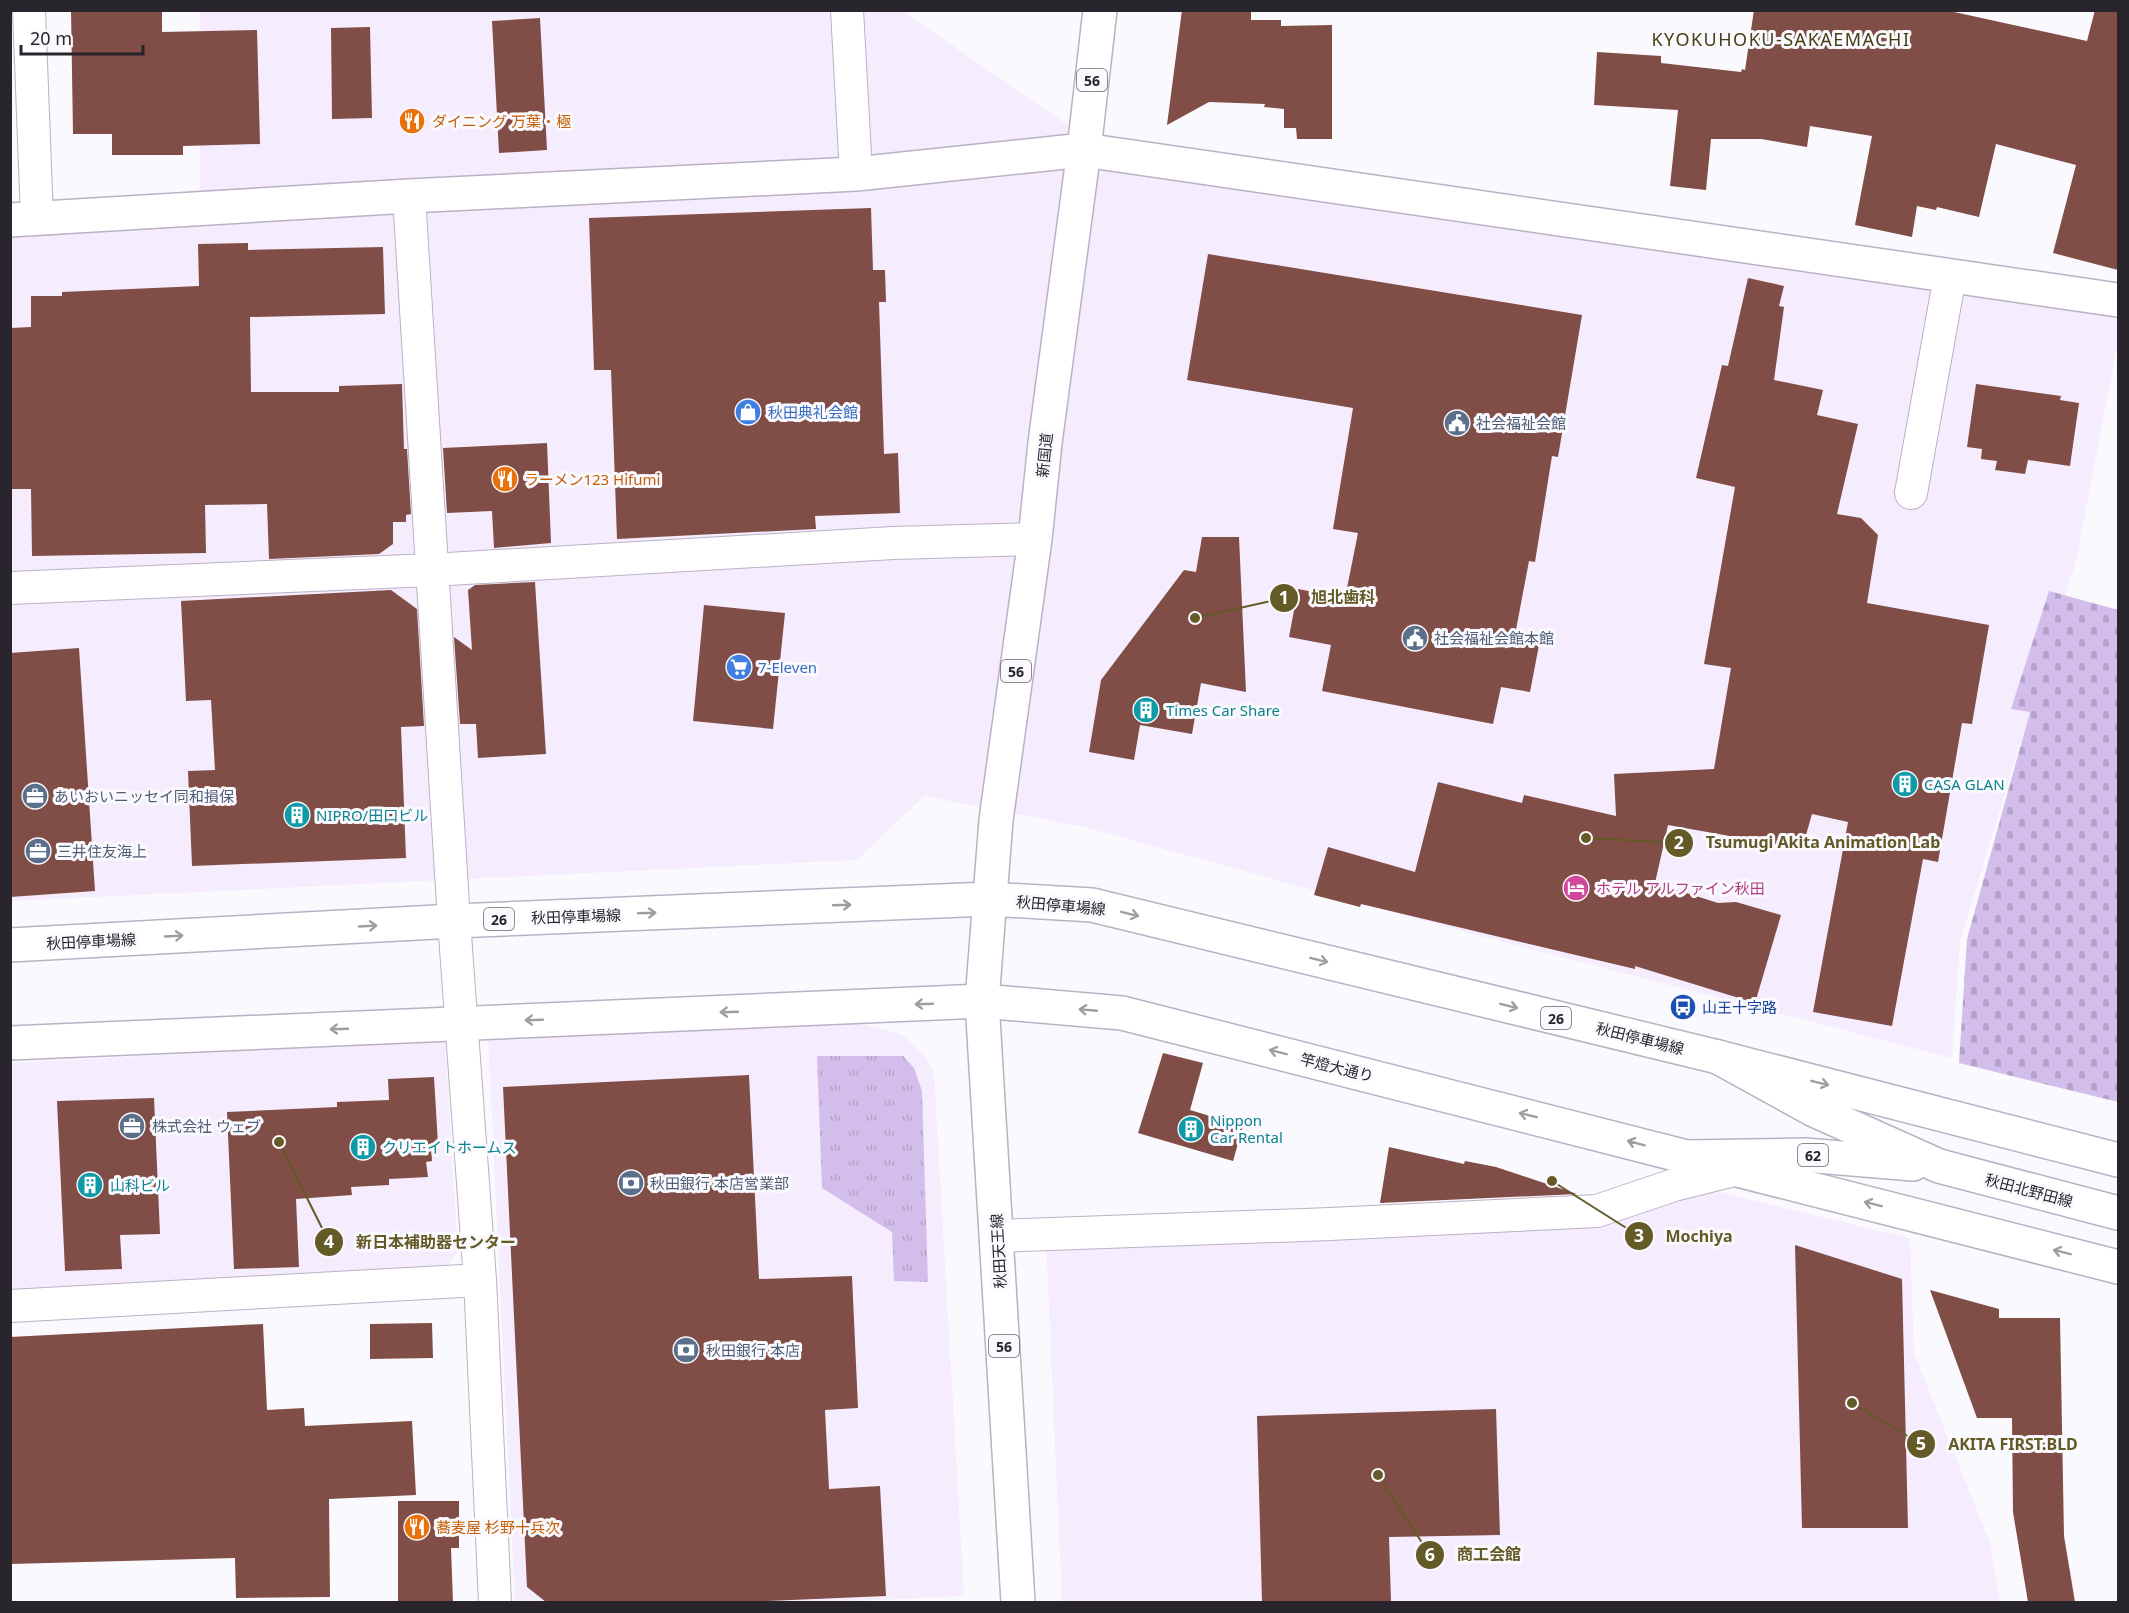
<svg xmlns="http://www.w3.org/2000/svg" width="2129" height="1613" viewBox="0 0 2129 1613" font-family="'Noto Sans','Noto Sans JP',sans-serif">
<defs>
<pattern id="grass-tufts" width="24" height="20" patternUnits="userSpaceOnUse" patternTransform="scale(1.5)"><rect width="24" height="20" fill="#d3bdea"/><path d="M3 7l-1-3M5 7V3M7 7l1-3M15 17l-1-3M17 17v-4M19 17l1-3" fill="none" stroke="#b5a2c9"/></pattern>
<pattern id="cemetery-stones" width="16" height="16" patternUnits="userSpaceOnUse" patternTransform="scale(1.5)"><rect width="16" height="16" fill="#d3bdea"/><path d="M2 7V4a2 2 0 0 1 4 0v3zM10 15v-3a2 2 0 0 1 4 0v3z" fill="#b5a2c9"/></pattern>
</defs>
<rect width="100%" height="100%" fill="#faf9fd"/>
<!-- built -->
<path fill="#f5edfe" d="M901,10L1140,175L2118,311V341L2076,561L1960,941L1952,1058L1476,935L1084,827L924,796L857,860L11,901L10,206L200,197V11Z
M854,1022L901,1034L924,1055L934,1073L964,1596L833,1602H515L488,1034Z
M445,1040L458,1252L444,1270L11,1291V1063Z
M1700,1188L1910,1238L1914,1353L1990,1543L2000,1602H1062L1046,1240Z"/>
<!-- grass -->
<path fill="url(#grass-tufts)" d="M817,1056H903L914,1068L922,1091L928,1282L894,1281L892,1232L822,1188Z"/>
<!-- cemetery -->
<path fill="url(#cemetery-stones)" d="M2049,591L2118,610V1102L1959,1063L1967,939L2030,712L2011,709Z"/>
<!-- building -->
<path fill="#814d47" d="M71,10H162V32L257,30L260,144L183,146V155H112V134H73Z
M1182,10L1251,12V20H1281V26L1332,25V139H1297L1296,128H1284V109L1264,107L1265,104L1209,102L1167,125Z
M1754,10H1945L2087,41L2095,10H2118V270L2053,253L2076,165L1996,144L1979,217L1937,207L1936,210L1917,206L1912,237L1855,225L1872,136L1810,126L1807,147L1761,139H1711L1706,190L1670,186L1678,110L1594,105L1597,52L1661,56V63L1741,72L1742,69L1745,70Z
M540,18L547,150L499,153L492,21Z
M370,27L372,118L332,119L331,28Z
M871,208L873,270H885L886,302H879L884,454L898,453L900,513L815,516L816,529L617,539L611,370H594L589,218Z
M248,243V250L383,247L385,314L250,317L251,392H339V386L402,384L404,449H407L411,514L406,515V522H393V544L379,554L269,559L267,504L205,505L206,553L32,556L31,489H10V328L31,327V296H62V292L199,286L198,244Z
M1208,254L1582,315L1558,457L1552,456L1535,562L1529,561L1515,635L1540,640L1530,692L1501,687L1493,724L1322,691L1331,645L1289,637L1298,589L1345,598L1358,533L1333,529L1353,408L1187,380Z
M1748,278L1784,286L1779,306L1784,307L1774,380L1823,390L1817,415L1858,424L1837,514L1861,518L1878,535L1867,603L1989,625L1972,724L1962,723L1938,862L1923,859L1892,1026L1813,1012L1848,822L1812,814L1802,849L1668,825L1655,883L1718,903L1736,902L1781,915L1755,1003L1635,966V969L1361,904L1360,907L1314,895L1328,847L1415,872L1438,782L1522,803L1524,795L1616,816L1614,774L1714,769L1731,668L1704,664L1735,487L1696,478L1722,365L1728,366Z
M1976,384L2061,396L2060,400L2079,403L2070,466L2028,460L2025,474L1995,470L1997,461L1981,459L1982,449L1967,447Z
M547,443L551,543L494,548L492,511L447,513L443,448Z
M1202,537H1239L1246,692L1201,683L1192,734L1140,725L1134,760L1089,752L1101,680L1184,570L1196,572Z
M535,582L546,754L478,758L476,724H460L454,637L472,650L468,590L475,585Z
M391,590L417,609L424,726L401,727L406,858L192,866L188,771L215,770L211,700L186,701L181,601Z
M704,605L785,613L773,729L693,721Z
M79,648L95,891L10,897V653Z
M1163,1053L1203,1063L1190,1110L1243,1126L1233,1161L1138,1133Z
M749,1075L759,1279L852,1276L858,1408L825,1410L829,1489L880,1486L886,1596L747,1602H546L527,1587L503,1087Z
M434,1077L438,1144H431L432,1161L426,1162L428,1177L389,1179V1185L351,1187L352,1195L296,1199L299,1267L234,1269L227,1112L337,1107V1102L389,1100L388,1079Z
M154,1098L160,1234L120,1235L122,1269L65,1271L57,1101Z
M1389,1147L1464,1164L1465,1161L1496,1167L1577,1194L1380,1203Z
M1795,1245L1902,1279L1908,1528H1802Z
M1930,1290L1999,1309V1318H2060L2064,1536L2075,1602H2028L2013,1512L2012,1418H1977Z
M432,1323L433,1358L370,1359V1324Z
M263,1324L267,1410L304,1408L305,1426L412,1421L416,1495L329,1499L330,1597L236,1598L235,1558L10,1564V1337Z
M1496,1409L1500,1535L1389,1537L1391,1602H1262L1257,1416Z
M398,1501H459V1548H451L453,1602H398Z"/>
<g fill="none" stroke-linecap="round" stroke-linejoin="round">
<defs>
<path id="minor" d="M29,10L37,218
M847,10L856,174
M409,196L454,921L480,1280L495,1602
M1911,493L1950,276
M10,588L431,570L893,543L1035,539
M997,1236L1330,1224L1597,1211L1674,1185L1738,1169
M10,1306L480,1280"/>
<path id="tertiary" d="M10,220L409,196L856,174L1084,150L2118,300"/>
<path id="primary" d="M10,945L454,921L989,899L1092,905L1718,1057L2118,1160
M10,1043L982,1001L1122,1013L2118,1267
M1018,1602L982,1001L996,820L1035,539L1045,443L1084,150L1100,10"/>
<path id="motorway" d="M1718,1057L1814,1110L1939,1166L2118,1213
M1687,1157L1805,1155L1913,1164"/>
</defs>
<!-- minor casing -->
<use href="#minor" stroke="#bab1c4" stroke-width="34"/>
<!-- tertiary casing -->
<use href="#tertiary" stroke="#bab1c4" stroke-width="36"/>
<!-- primary casing -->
<use href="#primary" stroke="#bab1c4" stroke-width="36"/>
<!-- motorway casing -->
<use href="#motorway" stroke="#bab1c4" stroke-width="36"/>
<!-- minor -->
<use href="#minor" stroke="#fff" stroke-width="32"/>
<!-- tertiary -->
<use href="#tertiary" stroke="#fff" stroke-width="33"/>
<!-- primary -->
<use href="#primary" stroke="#fff" stroke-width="33"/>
<!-- motorway -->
<use href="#motorway" stroke="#fff" stroke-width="33"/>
</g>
<!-- one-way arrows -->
<defs><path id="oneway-shaft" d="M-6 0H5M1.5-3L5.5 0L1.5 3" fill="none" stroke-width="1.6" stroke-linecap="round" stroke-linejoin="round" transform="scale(1.5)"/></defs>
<g stroke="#9f9da0">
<use href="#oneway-shaft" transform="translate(842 905) rotate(-2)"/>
<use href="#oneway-shaft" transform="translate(647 913) rotate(-2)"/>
<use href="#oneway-shaft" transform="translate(1130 914) rotate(14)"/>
<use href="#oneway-shaft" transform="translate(368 926) rotate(-3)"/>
<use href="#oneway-shaft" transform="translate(174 936) rotate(-3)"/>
<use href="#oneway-shaft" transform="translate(1319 960) rotate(14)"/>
<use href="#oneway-shaft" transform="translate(924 1004) rotate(178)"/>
<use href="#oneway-shaft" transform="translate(1509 1006) rotate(14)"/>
<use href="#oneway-shaft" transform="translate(1088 1010) rotate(-175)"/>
<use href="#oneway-shaft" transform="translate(729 1012) rotate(178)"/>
<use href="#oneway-shaft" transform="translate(534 1020) rotate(178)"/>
<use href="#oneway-shaft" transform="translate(339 1029) rotate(178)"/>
<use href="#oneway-shaft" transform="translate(1278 1052) rotate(-166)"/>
<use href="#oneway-shaft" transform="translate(1820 1083) rotate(14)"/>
<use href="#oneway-shaft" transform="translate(1528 1115) rotate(-166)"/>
<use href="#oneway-shaft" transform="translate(1636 1143) rotate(-165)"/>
<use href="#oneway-shaft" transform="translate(1873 1204) rotate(-166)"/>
<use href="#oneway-shaft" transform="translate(2062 1252) rotate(-166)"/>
</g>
<!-- icons -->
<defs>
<symbol id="restaurant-disc" viewBox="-11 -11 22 22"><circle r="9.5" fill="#e8710a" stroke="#faf9fd"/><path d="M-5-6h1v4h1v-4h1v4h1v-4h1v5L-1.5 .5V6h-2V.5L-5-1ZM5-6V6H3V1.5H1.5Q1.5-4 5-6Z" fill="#fff"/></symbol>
<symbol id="shop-disc" viewBox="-11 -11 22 22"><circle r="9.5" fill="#3f7fe0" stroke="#faf9fd"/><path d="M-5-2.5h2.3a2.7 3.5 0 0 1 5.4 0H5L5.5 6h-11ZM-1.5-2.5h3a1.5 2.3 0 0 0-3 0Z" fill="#fff"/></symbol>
<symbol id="civic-disc" viewBox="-11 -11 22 22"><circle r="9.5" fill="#5c6f8a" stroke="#faf9fd"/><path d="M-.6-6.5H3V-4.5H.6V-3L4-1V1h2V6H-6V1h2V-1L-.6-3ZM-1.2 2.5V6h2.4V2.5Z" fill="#fff"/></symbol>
<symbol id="supermarket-disc" viewBox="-11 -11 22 22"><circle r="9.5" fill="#3f7fe0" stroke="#faf9fd"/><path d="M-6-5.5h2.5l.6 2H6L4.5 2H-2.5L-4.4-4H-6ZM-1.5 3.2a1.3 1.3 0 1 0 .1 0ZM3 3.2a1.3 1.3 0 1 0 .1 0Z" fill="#fff"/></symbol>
<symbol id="building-disc" viewBox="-11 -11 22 22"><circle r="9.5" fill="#0f9aa8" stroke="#faf9fd"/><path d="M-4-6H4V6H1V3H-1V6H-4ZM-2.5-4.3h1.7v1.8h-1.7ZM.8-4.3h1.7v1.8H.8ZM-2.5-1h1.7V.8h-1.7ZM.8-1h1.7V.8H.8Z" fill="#fff"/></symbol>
<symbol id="office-disc" viewBox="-11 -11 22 22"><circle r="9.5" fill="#5c6f8a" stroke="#faf9fd"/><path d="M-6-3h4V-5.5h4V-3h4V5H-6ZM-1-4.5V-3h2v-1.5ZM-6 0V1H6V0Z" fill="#fff"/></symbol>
<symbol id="hotel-disc" viewBox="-11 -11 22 22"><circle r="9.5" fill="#d1479c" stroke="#faf9fd"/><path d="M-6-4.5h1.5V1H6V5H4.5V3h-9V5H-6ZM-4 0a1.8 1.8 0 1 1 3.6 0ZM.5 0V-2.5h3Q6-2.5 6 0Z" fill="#fff"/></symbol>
<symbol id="bus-disc" viewBox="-11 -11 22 22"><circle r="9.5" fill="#1a4fb4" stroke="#faf9fd"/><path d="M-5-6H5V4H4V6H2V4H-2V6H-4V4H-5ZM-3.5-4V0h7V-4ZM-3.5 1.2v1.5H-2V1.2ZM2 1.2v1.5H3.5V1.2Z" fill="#fff"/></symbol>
<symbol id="bank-disc" viewBox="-11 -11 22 22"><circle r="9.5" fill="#5c6f8a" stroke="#faf9fd"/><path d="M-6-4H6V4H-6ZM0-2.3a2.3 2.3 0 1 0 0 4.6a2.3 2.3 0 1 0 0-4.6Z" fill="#fff"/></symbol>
</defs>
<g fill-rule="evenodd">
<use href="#restaurant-disc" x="397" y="106" width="30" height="30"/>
<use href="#shop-disc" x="733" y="397" width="30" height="30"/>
<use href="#civic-disc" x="1442" y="408" width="30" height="30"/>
<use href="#restaurant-disc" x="490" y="464" width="30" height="30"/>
<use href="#civic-disc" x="1400" y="623" width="30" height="30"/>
<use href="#supermarket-disc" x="724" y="652" width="30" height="30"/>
<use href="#building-disc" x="1131" y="695" width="30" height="30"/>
<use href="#building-disc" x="1890" y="769" width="30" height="30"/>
<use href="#office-disc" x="20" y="781" width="30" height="30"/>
<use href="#building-disc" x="282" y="800" width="30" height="30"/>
<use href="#office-disc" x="23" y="836" width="30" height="30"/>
<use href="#hotel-disc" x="1561" y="873" width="30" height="30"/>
<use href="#bus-disc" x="1668" y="992" width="30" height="30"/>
<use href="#office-disc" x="117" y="1111" width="30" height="30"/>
<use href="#building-disc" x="1176" y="1114" width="30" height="30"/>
<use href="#building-disc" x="348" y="1132" width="30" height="30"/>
<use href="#bank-disc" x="616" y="1168" width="30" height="30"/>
<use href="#building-disc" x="75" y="1170" width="30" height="30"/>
<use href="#bank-disc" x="671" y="1335" width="30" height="30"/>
<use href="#restaurant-disc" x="402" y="1512" width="30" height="30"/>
</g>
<g text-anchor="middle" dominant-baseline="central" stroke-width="6" stroke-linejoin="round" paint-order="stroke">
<!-- shield labels -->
<g fill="#faf9fd" stroke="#68656b" stroke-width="1.5">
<rect x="1077" y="69" width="30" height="22" rx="4.5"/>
<rect x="1001" y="660" width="30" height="22" rx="4.5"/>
<rect x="484" y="908" width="30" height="22" rx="4.5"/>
<rect x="1541" y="1007" width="30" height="22" rx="4.5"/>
<rect x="1798" y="1144" width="30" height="22" rx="4.5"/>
<rect x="989" y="1335" width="30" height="22" rx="4.5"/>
</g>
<g font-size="14" font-weight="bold" fill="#29252d">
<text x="1092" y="80">56</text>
<text x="1016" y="671">56</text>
<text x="499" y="919">26</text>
<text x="1556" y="1018">26</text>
<text x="1813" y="1155">62</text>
<text x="1004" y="1346">56</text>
</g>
<!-- food labels -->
<g font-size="15" fill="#c56008" stroke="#faf9fd" text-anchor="start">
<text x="432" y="121">ダイニング 万葉・極</text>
<text x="524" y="479">ラーメン123 Hifumi</text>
<text x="436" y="1527">蕎麦屋 杉野十兵次</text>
</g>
<!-- shop labels -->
<g font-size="15" fill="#366cbe" stroke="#faf9fd" text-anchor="start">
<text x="768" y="412">秋田典礼会館</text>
<text x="758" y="667">7-Eleven</text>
</g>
<!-- service labels -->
<g font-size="15" fill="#4e5e75" stroke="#faf9fd" text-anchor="start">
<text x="1476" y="423">社会福祉会館</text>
<text x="1434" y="638">社会福祉会館本館</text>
<text x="54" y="796">あいおいニッセイ同和損保</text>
<text x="57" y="851">三井住友海上</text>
<text x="152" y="1126">株式会社 ウェブ</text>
<text x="650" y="1183">秋田銀行 本店営業部</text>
<text x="706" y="1350">秋田銀行 本店</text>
</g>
<!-- street labels -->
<g font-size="15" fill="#29252d" stroke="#faf9fd">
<text transform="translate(1044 455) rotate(-84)">新国道</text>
<text transform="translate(1061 905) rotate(5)">秋田停車場線</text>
<text transform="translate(576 916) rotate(-2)">秋田停車場線</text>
<text transform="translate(91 941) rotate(-3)">秋田停車場線</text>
<text transform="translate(1640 1038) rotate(14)">秋田停車場線</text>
<text transform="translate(1337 1067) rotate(14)">竿燈大通り</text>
<text transform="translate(2029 1190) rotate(15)">秋田北野田線</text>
<text transform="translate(998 1251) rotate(-93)">秋田天王線</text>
</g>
<!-- culture labels -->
<g font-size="15" fill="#0d838f" stroke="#faf9fd" text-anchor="start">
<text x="1166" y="710">Times Car Share</text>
<text x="1924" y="784">CASA GLAN</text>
<text x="316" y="815">NIPRO/田口ビル</text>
<text x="1210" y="1120">Nippon<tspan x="1210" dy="17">Car Rental</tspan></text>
<text x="382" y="1147">クリエイトホームス</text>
<text x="110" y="1185">山科ビル</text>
</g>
<!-- hotel labels -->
<g font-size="15" fill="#b23c85" stroke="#faf9fd" text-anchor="start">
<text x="1596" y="888">ホテル アルファイン秋田</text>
</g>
<!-- transit labels -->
<g font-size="15" fill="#164399" stroke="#faf9fd" text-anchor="start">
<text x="1702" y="1007">山王十字路</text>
</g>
<!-- quarter labels -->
<g font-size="18" letter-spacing="1.5" fill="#464016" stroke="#faf9fd">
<text x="1781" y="39">KYOKUHOKU-SAKAEMACHI</text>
</g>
</g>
<!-- callouts -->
<path fill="none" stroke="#635a27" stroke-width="2" d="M1195 618L1284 598M1586 838L1679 843M1552 1181L1639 1236M279 1142L329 1242M1852 1403L1921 1444M1378 1475L1430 1555"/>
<g fill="#635a27" stroke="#faf9fd" stroke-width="2">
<circle cx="1195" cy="618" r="6"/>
<circle cx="1586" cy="838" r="6"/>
<circle cx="1552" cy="1181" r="6"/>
<circle cx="279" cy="1142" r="6"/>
<circle cx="1852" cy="1403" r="6"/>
<circle cx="1378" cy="1475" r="6"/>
<circle cx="1284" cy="598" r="15"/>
<circle cx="1679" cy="843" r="15"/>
<circle cx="1639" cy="1236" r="15"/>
<circle cx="329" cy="1242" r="15"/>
<circle cx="1921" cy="1444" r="15"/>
<circle cx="1430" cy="1555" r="15"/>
</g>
<g font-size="18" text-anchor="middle" font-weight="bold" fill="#fff">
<text x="1284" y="604">1</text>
<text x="1679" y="849">2</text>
<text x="1639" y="1242">3</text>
<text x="329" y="1248">4</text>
<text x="1921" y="1450">5</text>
<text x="1430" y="1561">6</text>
</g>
<g font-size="16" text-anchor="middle" font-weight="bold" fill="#635a27" stroke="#faf9fd" stroke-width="6" stroke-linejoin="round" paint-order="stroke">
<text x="1343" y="603">旭北歯科</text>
<text x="1823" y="848">Tsumugi Akita Animation Lab</text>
<text x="1699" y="1242">Mochiya</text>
<text x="436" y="1248">新日本補助器センター</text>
<text x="2013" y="1450">AKITA FIRST.BLD</text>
<text x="1489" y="1560">商工会館</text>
</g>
<!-- border -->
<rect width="2129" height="1613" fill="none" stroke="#29252d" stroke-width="24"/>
<!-- scale -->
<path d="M21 45v9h122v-9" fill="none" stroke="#29252d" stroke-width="3"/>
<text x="30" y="45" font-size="18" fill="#29252d" stroke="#faf9fd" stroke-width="4.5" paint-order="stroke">20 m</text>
</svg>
